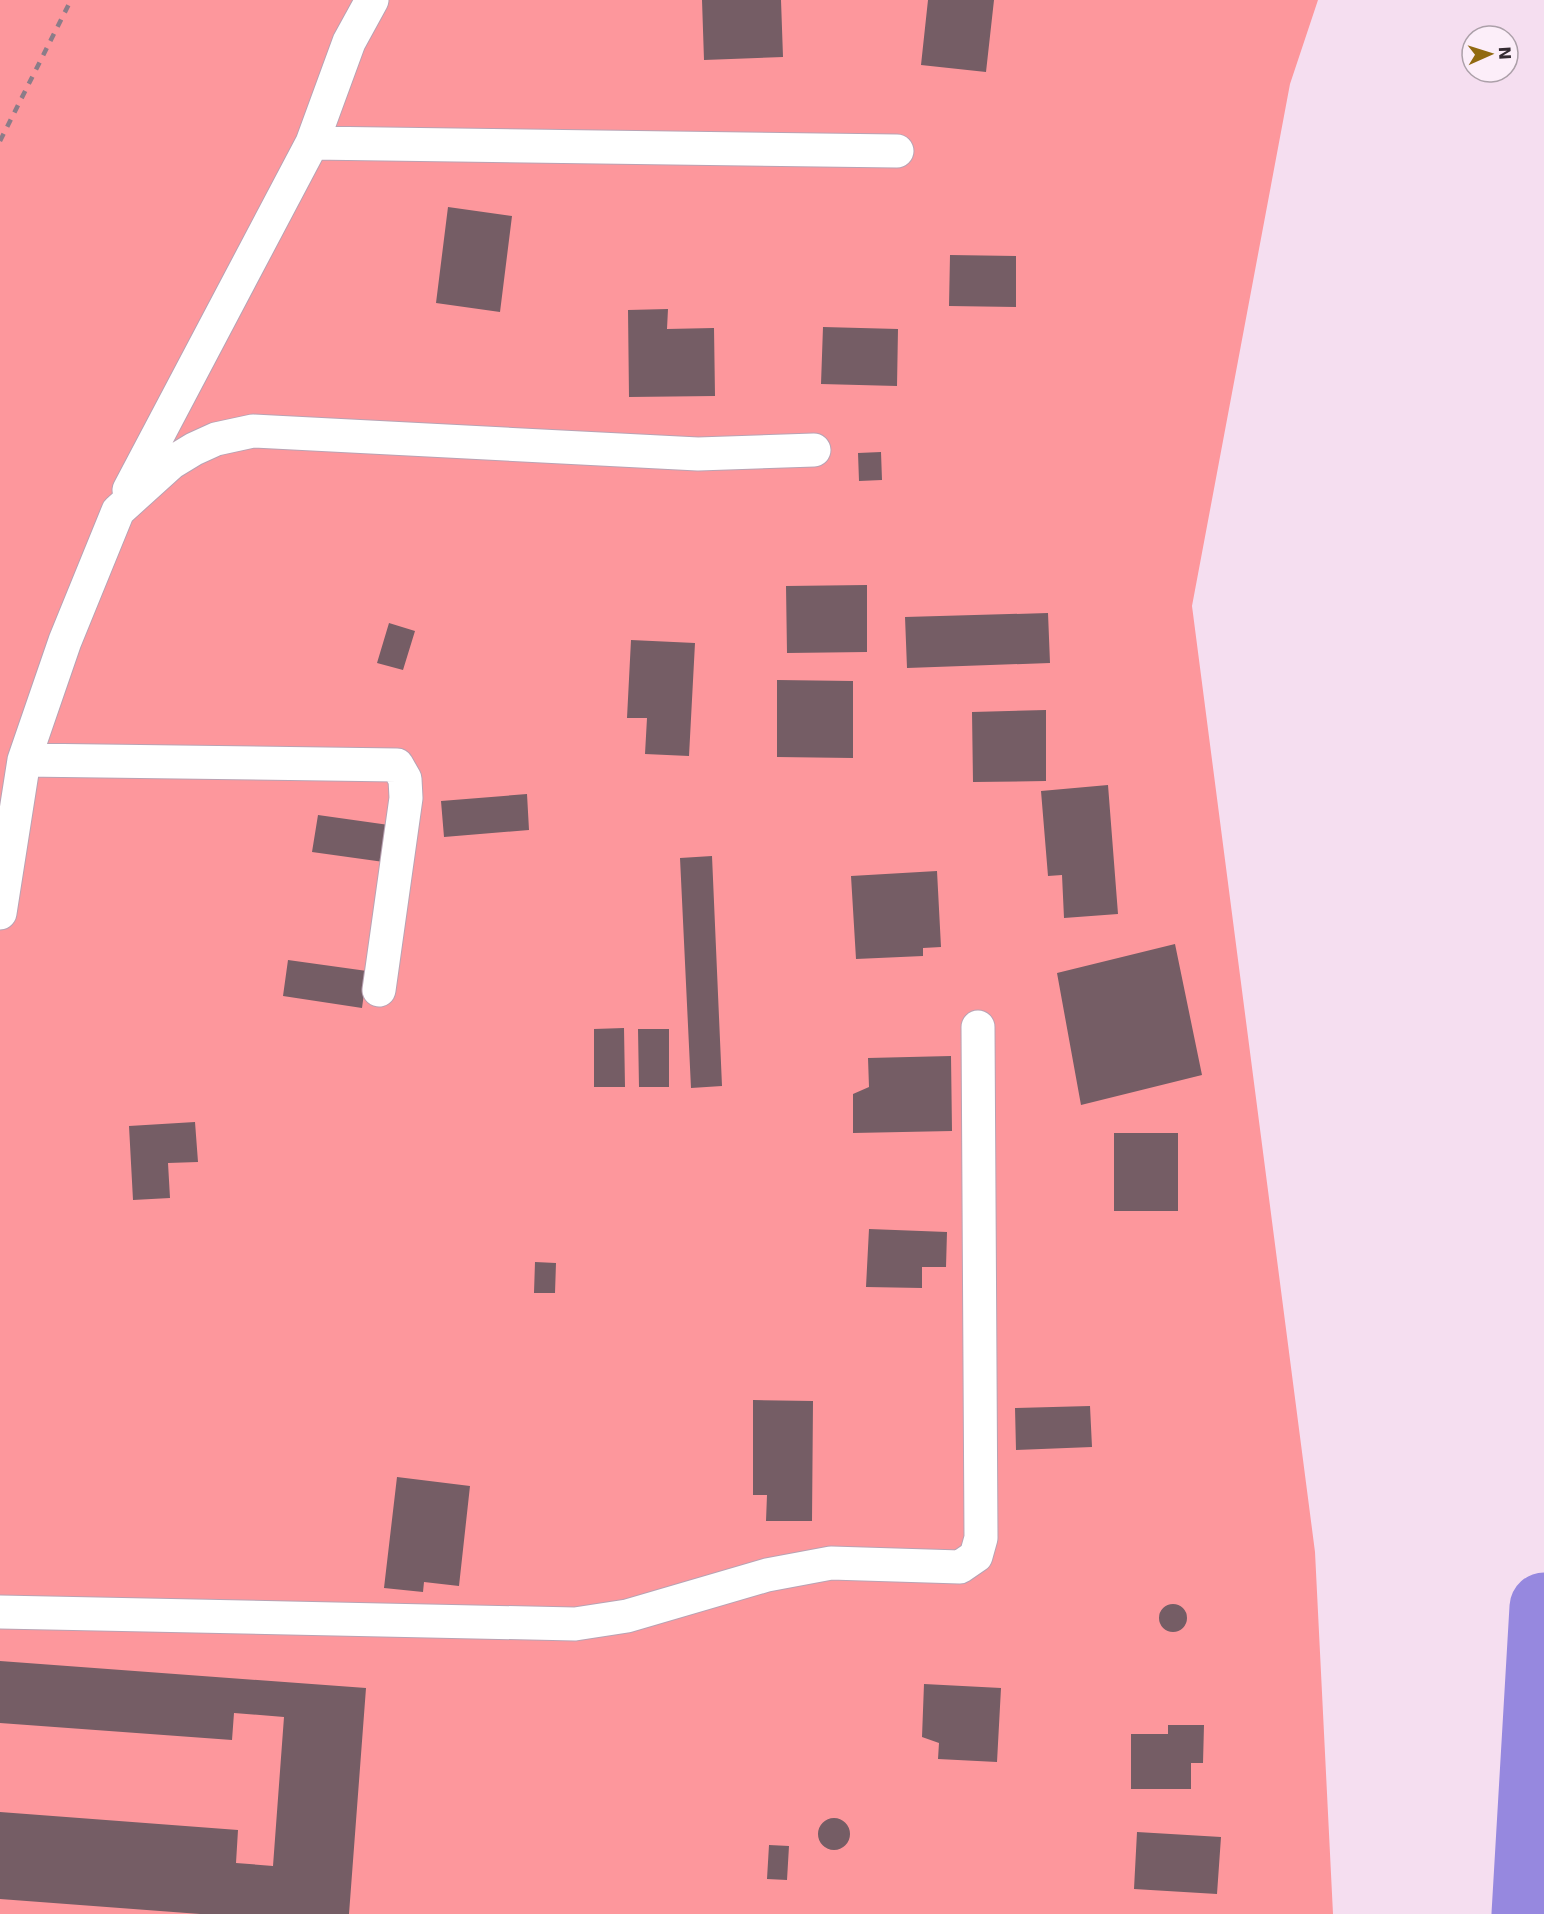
<svg xmlns="http://www.w3.org/2000/svg" width="1544" height="1914" viewBox="0 0 1544 1914" font-family="'DejaVu Sans',sans-serif">
<rect width="100%" height="100%" fill="#f5def0"/>
<!-- green -->
<path fill="#fd979c" d="M0,0H1318L1290,84L1192,606L1315,1552L1333,1914H0Z"/>
<g fill="none" stroke-linecap="round" stroke-linejoin="round">
<!-- river -->
<path stroke="#9688df" stroke-width="69" d="M1526,1914L1544,1607"/>
</g>
<!-- building -->
<path fill="#755d65" d="M702,0H781L783,57L704,60Z
M928,0H994L986,72L921,65Z
M448,207L512,216L500,312L436,303Z
M950,255L1016,256V307L949,306Z
M668,309L667,329L714,328L715,396L629,397L628,310Z
M823,327L898,329L897,386L821,384Z
M881,452L882,480L859,481L858,453Z
M867,585V652L787,653L786,586Z
M1048,613L1050,663L907,668L905,617Z
M389,623L415,631L403,670L377,663Z
M631,640L695,643L689,756L645,754L647,718H627Z
M777,680L853,681V758L777,757Z
M1046,710V781L973,782L972,712Z
M1108,785L1118,914L1064,918L1062,875L1048,876L1041,791Z
M527,794L529,830L444,837L441,801Z
M318,815L396,826L391,863L312,852Z
M712,856L722,1086L691,1088L680,858Z
M937,871L941,947L923,948V956L856,959L851,876Z
M1175,944L1202,1075L1081,1105L1057,973Z
M288,960L367,971L362,1008L283,996Z
M624,1028L625,1087H594V1029Z
M638,1029H669V1087H639Z
M951,1056L952,1131L853,1133V1094L869,1087L868,1058Z
M195,1122L198,1162L168,1163L170,1198L133,1200L129,1126Z
M1114,1133H1178V1211H1114Z
M869,1229L947,1232L946,1267H922V1288L866,1287Z
M535,1262L556,1263L555,1293H534Z
M753,1400L813,1401L812,1521H766L767,1495H753Z
M1090,1406L1092,1447L1016,1450L1015,1408Z
M397,1477L470,1486L459,1586L424,1582L423,1592L384,1588Z
M1159 1618a14 14 0 1 1 28 0a14 14 0 1 1-28 0Z
M0,1661L366,1688L349,1914H200L0,1899V1812L238,1830L236,1863L273,1866L284,1717L234,1713L232,1740L0,1723Z
M924,1684L1001,1688L997,1762L938,1759L939,1743L922,1737Z
M1168,1725H1204L1203,1763H1191V1789H1131V1734H1168Z
M818 1834a16 16 0 1 1 32 0a16 16 0 1 1-32 0Z
M1137,1832L1221,1837L1217,1894L1134,1889Z
M769,1845L789,1846L787,1880L767,1879Z"/>
<g fill="none" stroke-linecap="round" stroke-linejoin="round">
<defs>
<path id="minor" d="M312,143L897,151
M129,490L312,143L349,42L372,0
M24,760L397,765L405,779L406,798L379,990
M0,913L24,760L65,641L118,511L171,463L194,449L216,439L253,431L698,454L814,450
M0,1612L575,1624L627,1616L767,1575L831,1563L960,1567L976,1556L981,1538L978,1027"/>
</defs>
<!-- minor casing -->
<use href="#minor" stroke="#b9a3b4" stroke-width="35"/>
<!-- minor -->
<use href="#minor" stroke="#fff" stroke-width="33"/>
<!-- rail -->
<path stroke="#8b7c88" stroke-width="4.5" stroke-dasharray="8 8" stroke-linecap="butt" d="M0,141L71,0"/>
</g>
<!-- north arrow -->
<g transform="translate(1490 54) rotate(87)"><circle r="28" fill="#fceef9" stroke="#aca0a9" stroke-width="1.5"/>
<path d="M0-4.5L10 22L0 15L-10 22Z" fill="#916a11"/>
<text y="-9" font-size="16" font-weight="bold" text-anchor="middle" fill="#342b32">N</text>
</g>
</svg>
